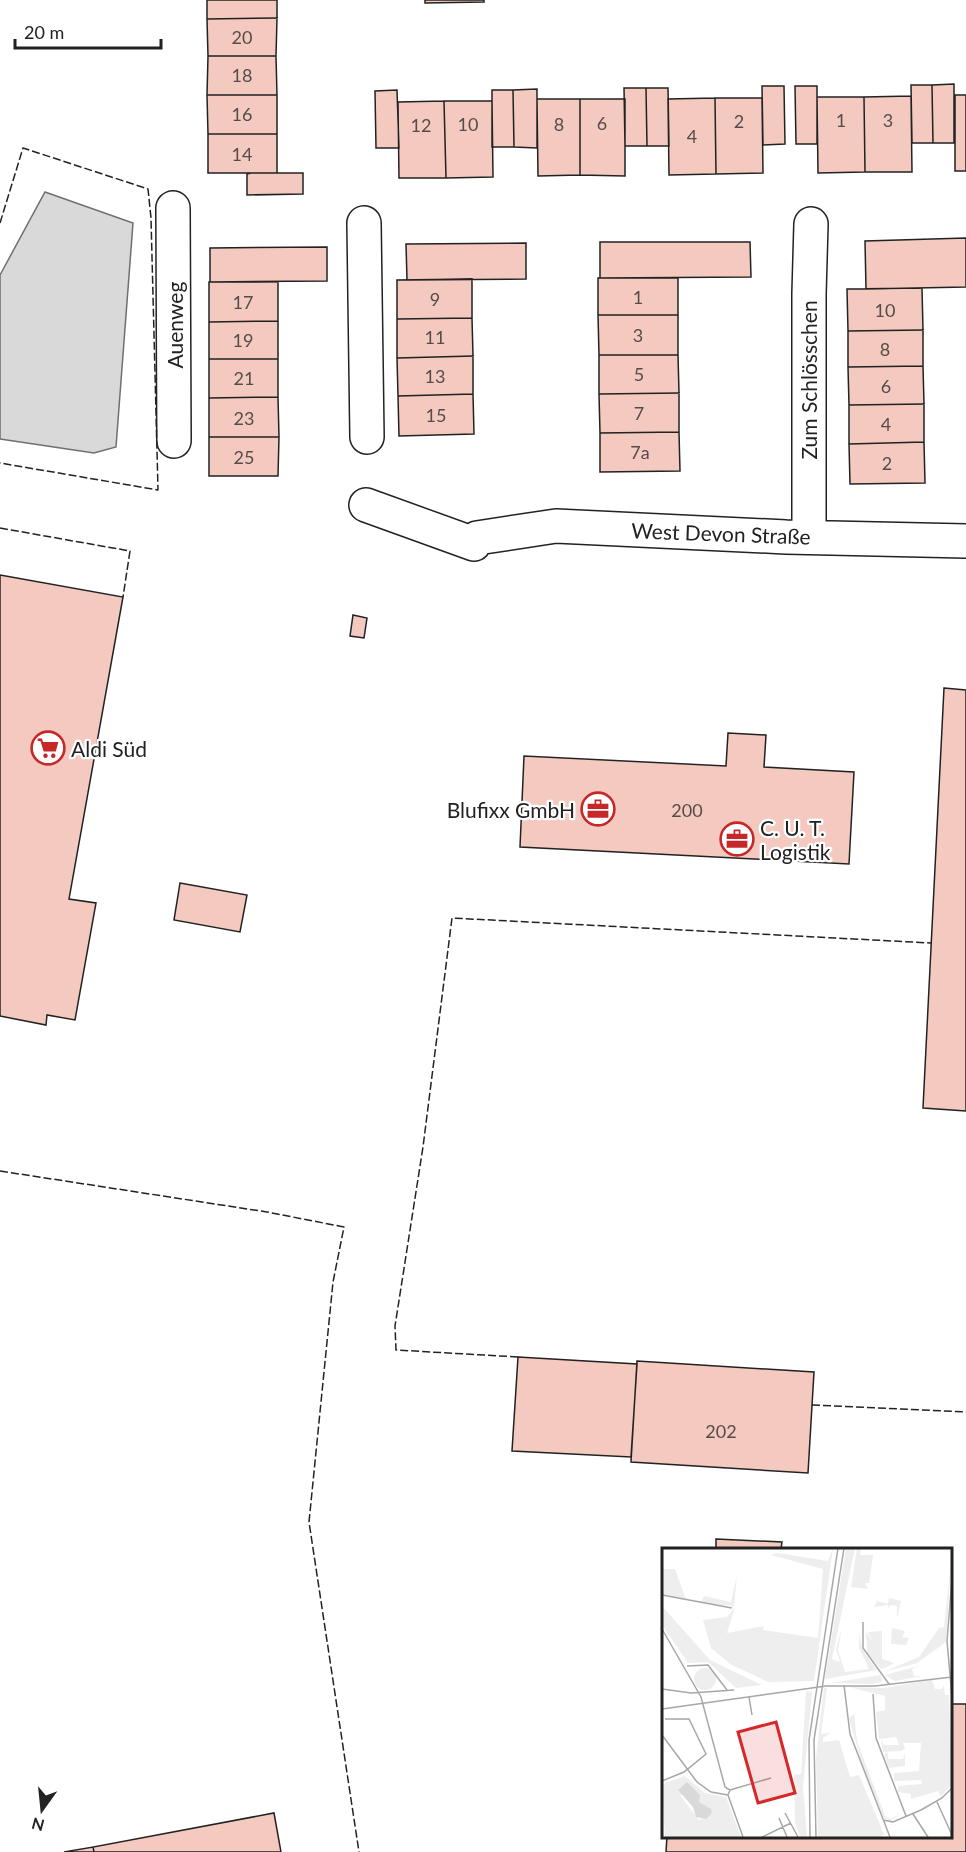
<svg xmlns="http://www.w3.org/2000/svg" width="966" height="1852" viewBox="0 0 966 1852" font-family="Lato,sans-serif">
<rect width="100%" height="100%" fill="#fff"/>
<!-- water -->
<path fill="#d9d9d9" stroke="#6f6f6f" stroke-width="1.5" d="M45,192L133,223L116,447L94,453L0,439V275Z"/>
<!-- building -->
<path fill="#f3c9c0" stroke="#222" stroke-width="1.5" d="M207,0H277V18L207,19Z
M425,0H484V2L425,3Z
M277,18L276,56H208L207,19Z
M208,56H276L277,95H207Z
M954,84V143H933L932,85Z
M911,85H932L933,143H912Z
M762,86H784L785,144L763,145Z
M795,86H817V144H796Z
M624,88H646L647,146H625Z
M646,88H668L669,146H647Z
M537,89V148L514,147L513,90Z
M397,90L399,148H376L375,91Z
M492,90H513L514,147H492Z
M207,95H277V134H208Z
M955,95H966V171H955Z
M911,96L912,172H865L864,97Z
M817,97H864L865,172L818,173Z
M715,98L716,174L669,175L668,99Z
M715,98H762L763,173L716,174Z
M537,99H580V175L538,176Z
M580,99H625V176L580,175Z
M444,101L446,178H399L398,102Z
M444,101H492L493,177L446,178Z
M208,134H277V173H208Z
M251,173H303V194L247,195V174Z
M966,238V287L866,289L865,241Z
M600,242H750L751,277L600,278Z
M526,243V279L407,280L406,244Z
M327,247V281L210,282V248Z
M598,278H678V315H598Z
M472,279V318L397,319V280Z
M209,282H278V321L209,322Z
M922,288L923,330L848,331L847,289Z
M598,315H678V355H599Z
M472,318L473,356L397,358V319Z
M278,321V359H209V322Z
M923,330V366L848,367V331Z
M599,355H678L679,393L599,394Z
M473,356V394L398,396L397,358Z
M209,359H278V397L209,398Z
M923,366L924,404L849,405L848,367Z
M679,393V432L600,433L599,394Z
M473,394L474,434L399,436L398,396Z
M278,397L279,437H209V398Z
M924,404V442L849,444V405Z
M679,432L680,471L600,472V433Z
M209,437H279L278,476H209Z
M924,442L925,483L850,484L849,444Z
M0,575L123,597L69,899L96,903L75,1020L47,1015L46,1025L0,1016Z
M353,615L367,618L364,638L350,636Z
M944,688L966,690V1111L923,1108Z
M728,733L766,735L764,767L854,772L849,864L520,847L524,756L726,766Z
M180,883L247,895L240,932L174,920Z
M518,1357L637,1364L631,1457L512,1451Z
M637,1361L814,1372L808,1473L631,1462Z
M716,1539L782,1542L781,1549H716Z
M950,1704H966V1852H666L667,1836H950Z
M274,1813L281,1852H94L93,1847Z
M93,1847L94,1852H64Z"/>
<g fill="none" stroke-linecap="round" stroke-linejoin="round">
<defs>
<path id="minor" d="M173,208L174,441
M364,223L367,437
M366,505L474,544
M809,537V294L811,224
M477,538L556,526L786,537L966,541"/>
</defs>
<!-- minor casing -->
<use href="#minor" stroke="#222" stroke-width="36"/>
<!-- minor -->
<use href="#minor" stroke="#fff" stroke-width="33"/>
<!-- fence -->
<path stroke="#222" stroke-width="1.5" stroke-dasharray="8 3" stroke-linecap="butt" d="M0,223L23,148L148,189L151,218L158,490L0,463
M0,528L130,551L123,597
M0,1171L267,1212L344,1227L333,1282L309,1522L359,1852
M518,1357L396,1350L395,1326L423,1147L452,918L931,943
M812,1405L966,1412"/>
</g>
<!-- icons -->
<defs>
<symbol id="supermarket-ring" viewBox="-11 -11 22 22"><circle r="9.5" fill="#fff" stroke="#c62828" stroke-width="1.5"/><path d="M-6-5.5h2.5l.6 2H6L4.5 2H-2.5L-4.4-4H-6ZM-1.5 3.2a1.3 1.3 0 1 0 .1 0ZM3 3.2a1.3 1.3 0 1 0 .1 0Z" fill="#c62828"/></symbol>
<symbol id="office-ring" viewBox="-11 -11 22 22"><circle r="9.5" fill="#fff" stroke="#c62828" stroke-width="1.5"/><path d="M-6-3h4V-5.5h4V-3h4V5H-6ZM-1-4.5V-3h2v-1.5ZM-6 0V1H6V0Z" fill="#c62828"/></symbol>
</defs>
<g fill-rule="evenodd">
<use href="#supermarket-ring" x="29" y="729" width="38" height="38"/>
<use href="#office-ring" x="579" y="790" width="38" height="38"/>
<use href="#office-ring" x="718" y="820" width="38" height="38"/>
</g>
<g text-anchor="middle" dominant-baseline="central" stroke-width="4.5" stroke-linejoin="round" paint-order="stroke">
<!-- number labels -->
<g font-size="18" fill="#564c4a">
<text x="242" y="37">20</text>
<text x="242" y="75">18</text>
<text x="242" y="114">16</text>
<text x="841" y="120">1</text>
<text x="888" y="120">3</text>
<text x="739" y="121">2</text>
<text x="602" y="123">6</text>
<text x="468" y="124">10</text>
<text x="559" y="124">8</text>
<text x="421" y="125">12</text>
<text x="692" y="136">4</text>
<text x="242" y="154">14</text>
<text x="638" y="297">1</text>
<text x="435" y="299">9</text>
<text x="243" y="302">17</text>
<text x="885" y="310">10</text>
<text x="638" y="335">3</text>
<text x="435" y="337">11</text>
<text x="243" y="340">19</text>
<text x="885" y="349">8</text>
<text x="639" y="374">5</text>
<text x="435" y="376">13</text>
<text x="244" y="378">21</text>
<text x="886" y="386">6</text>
<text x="639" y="413">7</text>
<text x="436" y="415">15</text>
<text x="244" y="418">23</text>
<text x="886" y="424">4</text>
<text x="640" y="452">7a</text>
<text x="244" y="457">25</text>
<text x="887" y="463">2</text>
<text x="687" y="810">200</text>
<text x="721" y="1431">202</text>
</g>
<!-- street labels -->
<g font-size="21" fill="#222" stroke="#fff">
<text transform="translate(174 325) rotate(-90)">Auenweg</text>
<text transform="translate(808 380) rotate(-90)">Zum Schlösschen</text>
<text transform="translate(721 533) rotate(2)">West Devon Straße</text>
</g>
<!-- poi labels -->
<g font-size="21" fill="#222" stroke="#fff" text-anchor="start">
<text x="71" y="748">Aldi Süd</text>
<text x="575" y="809" text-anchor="end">Blufixx GmbH</text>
<text x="760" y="827">C. U. T.<tspan x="760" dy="24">Logistik</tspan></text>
</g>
</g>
<!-- overview -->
<g transform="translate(662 1548)">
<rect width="290" height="290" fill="#fff"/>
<path d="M171,0L152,133L106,134L68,116L49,100L41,72L65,69L73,59L65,85L102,78L101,82L156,90L161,21L109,7L115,5L166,13ZM184,0H193L170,111L178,114L174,101L180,79L176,102L183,124L207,121L197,100V85L200,101L215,122L163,131ZM195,0H199L198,7H211L207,35H203L206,41L189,39ZM289,14L284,94L255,115L221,124L257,109L277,80L282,79ZM0,21H13L24,52L0,46ZM75,27L72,58L39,55L42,48L69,54ZM227,50L239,53L235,71V63L228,62L235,63V58L228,57L227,62L226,57L212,59L215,53L226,56ZM0,58L48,112L100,137L74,140L46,114L26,115L0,77ZM204,80L205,85L212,96L206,84L220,83V111L232,115L225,119L219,121L205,105ZM230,80L243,83L240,89L247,90L244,97L229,96ZM257,118L250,121L252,128H260L233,133L223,127ZM32 131a11 11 0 1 1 22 0a11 11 0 1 1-22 0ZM219,127L220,134L211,136L169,135ZM270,132L273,141H280L282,137L283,147H287L290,236L279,249L276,243L249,251V246L236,244V238L260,236L259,232L232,233V225L257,223L259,195H241L243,201L239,203L221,204L219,192L222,197H237L234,189L217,191L214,164L223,162V148L187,139L222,140ZM162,140H165L159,186L168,185L161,190V194L177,192L188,229L197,227L222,286L218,289H156L154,210ZM144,143L150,144L141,239L145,289H138L133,275L132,227L139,226ZM192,166L195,193L223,268L228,271L241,265L228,273L222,270L202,222L187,170ZM226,205V211H241L243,205V218L227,220L222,206ZM23,228L43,245L64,249L79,289H3L0,236ZM35,244V252L50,265L37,272L18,247Z" fill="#eee" fill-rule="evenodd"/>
<path d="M25,234L38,247L37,254L49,261L50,265L44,271L34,269L31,259L16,242Z" fill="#d9d9d9"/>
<path fill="none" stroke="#a7a7a7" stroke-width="1.5" d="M290,31L285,93L290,150M0,47L70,60M201,74V100L227,136M0,81L39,149L63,239M25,118L46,117L65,142M182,137L188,186L228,289M0,141L29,145L72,142M211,146L214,190L244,268M87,149L90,167M0,161L164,138H213L290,129M0,187L35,234L49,244L66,247M0,233L22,224L44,206L27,171H3M63,239L68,242L66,247L81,289M68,242L109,230M275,254L290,287M123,265L136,289M251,266L266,289M117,270L125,289M221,272L231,274L259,262L280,250L290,240M100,289L129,275M148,289L147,192L176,0M154,289L152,192L182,0"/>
<path fill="#d62828" fill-opacity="0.15" stroke="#d62828" stroke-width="3" d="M114,174L133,245L96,255L76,184Z"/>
<rect width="290" height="290" fill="none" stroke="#222" stroke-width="3"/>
</g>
<!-- north arrow -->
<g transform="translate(42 1810) rotate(195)" stroke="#ffffff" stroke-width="4.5" paint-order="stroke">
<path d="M0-4.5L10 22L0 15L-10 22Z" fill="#222222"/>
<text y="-9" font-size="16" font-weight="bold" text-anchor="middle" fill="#222222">N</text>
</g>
<!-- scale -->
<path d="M15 39v9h146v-9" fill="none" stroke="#222222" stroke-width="3"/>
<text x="24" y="39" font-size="18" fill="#222222" stroke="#ffffff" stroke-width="4.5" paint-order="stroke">20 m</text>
</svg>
